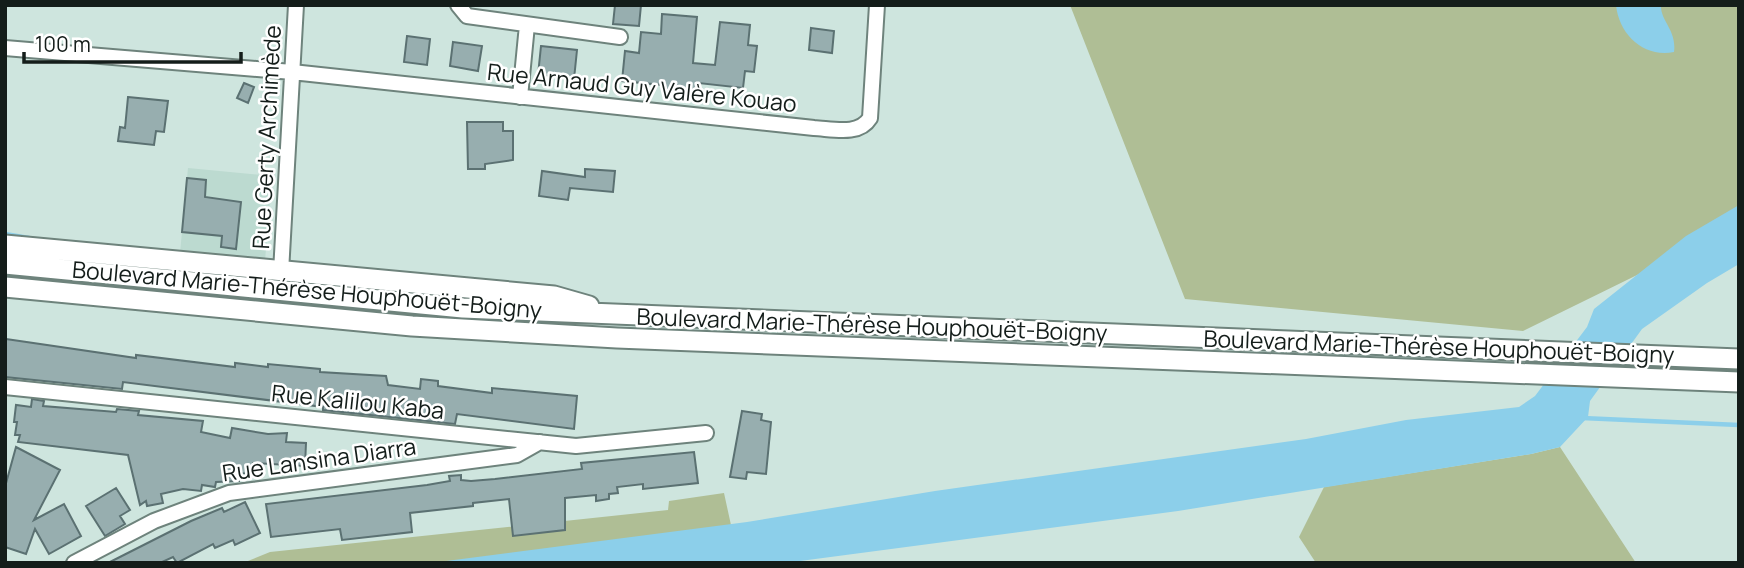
<svg xmlns="http://www.w3.org/2000/svg" width="1744" height="568" viewBox="0 0 1744 568" font-family="Manrope,sans-serif">
<rect width="100%" height="100%" fill="#cee5de"/>
<!-- built -->
<path fill="#bcdad0" d="M188,168L272,176L265,261L180,253Z"/>
<!-- green -->
<path fill="#afbe95" d="M1070,5H1739V225L1523,331L1185,299Z
M1560,447L1636,563H1316L1299,537L1324,487L1531,454Z
M724,493L736,548L610,563H243L270,552L668,510L669,501Z"/>
<!-- water -->
<path fill="#8ccfea" d="M1616,5H1661C1660,21 1677,30 1674,52C1644,58 1619,35 1616,5Z
M1739,205V264L1707,283L1642,329L1590,401L1588,417L1560,447L1531,454L1178,511L785,563H431L747,522L935,491L1306,439L1406,420L1519,407L1535,396L1587,327L1594,309L1686,236Z"/>
<g fill="none" stroke-linecap="round" stroke-linejoin="round">
<!-- stream -->
<path stroke="#8ccfea" stroke-width="4.5" d="M5,234L29,238
M1582,418L1739,425"/>
</g>
<!-- building -->
<path fill="#97aeaf" stroke="#5b7172" stroke-width="2" d="M615,5H641L639,26L613,24Z
M662,14L697,17L693,63L715,65L720,22L750,25L748,45L757,46L754,72L745,71L743,88L699,83L698,101L680,99L681,91L662,89V85L622,81L625,51L639,53L641,32L661,34Z
M811,28L834,31L832,53L809,50Z
M407,36L430,39L427,65L404,62Z
M453,42L482,46L478,71L450,66Z
M541,46L577,50L574,79L538,75Z
M244,83L254,87L248,103L237,98Z
M128,97L168,101L164,132L156,131L154,145L118,141L120,127L125,128Z
M467,122H503V131H513V160L485,164V169H468Z
M585,169L615,171L613,192L570,188L568,200L539,196L542,171L585,177Z
M187,178L206,180L205,197L241,202L236,249L221,247L222,236L182,232Z
M6,339L136,358V355L235,367V363L268,367V364L320,369V372L386,376L388,385L420,389L421,379L438,381V386L492,393V388L577,396L574,429L457,414L455,424L323,410V407L123,382L122,389L5,377Z
M32,399L44,401L43,406L116,412L117,409L139,411L138,415L203,421L201,432L230,438L232,428L268,434L287,433L286,442L306,443L305,466L253,463L252,474L239,473V481L216,482L215,487L202,485L201,491L183,489L161,494L163,503L147,506L146,501L140,505L128,455L18,442L20,435H15L17,422H14L16,405L31,407Z
M742,411L762,414L761,420L771,422L766,474L747,472L746,479L730,477Z
M16,447L60,470L34,520L64,504L81,536L49,554L35,529L26,554L5,547V487Z
M694,452L698,483L643,489V484L617,487L618,493L609,494V499L596,501V495L565,498V530L513,536L509,499L473,503V506L410,513L412,532L342,540L340,529L271,537L266,504L427,485L450,481L449,476L461,475V480L471,481L495,479L582,469L581,463Z
M116,488L130,510L120,516L125,524L105,536L86,506Z
M245,502L260,533L235,545L233,540L215,548L213,544L177,563L173,557L160,563H108L191,521L222,508L224,512Z"/>
<g fill="none" stroke-linecap="round" stroke-linejoin="round">
<defs>
<path id="minor" d="M458,5L467,16L620,37
M5,48L292,72L814,128C833,129 859,136 870,118L877,5
M520,97L527,25
M281,272L296,5
M5,387L576,446L706,433
M74,563L154,521L229,493L517,455L540,442"/>
<path id="major" d="M5,245L554,296L589,306
M5,264L463,308L1739,359
M5,287L412,326L617,338L1739,382"/>
</defs>
<!-- minor casing -->
<use href="#minor" stroke="#6e837c" stroke-width="18"/>
<!-- major casing -->
<use href="#major" stroke="#6e837c" stroke-width="23"/>
<!-- minor -->
<use href="#minor" stroke="#fff" stroke-width="14"/>
<!-- major -->
<use href="#major" stroke="#fff" stroke-width="19"/>
</g>
<g text-anchor="middle" dominant-baseline="central" stroke-width="5" stroke-linejoin="round" paint-order="stroke">
<!-- street labels -->
<g font-size="23" fill="#141d1a" stroke="#fff">
<text transform="translate(642 87) rotate(6)">Rue Arnaud Guy Valère Kouao</text>
<text transform="translate(266 137) rotate(-87)">Rue Gerty Archimède</text>
<text transform="translate(307 289) rotate(5)">Boulevard Marie-Thérèse Houphouët-Boigny</text>
<text transform="translate(872 324) rotate(2)">Boulevard Marie-Thérèse Houphouët-Boigny</text>
<text transform="translate(1439 346) rotate(2)">Boulevard Marie-Thérèse Houphouët-Boigny</text>
<text transform="translate(358 401) rotate(6)">Rue Kalilou Kaba</text>
<text transform="translate(319 459) rotate(-8)">Rue Lansina Diarra</text>
</g>
</g>
<!-- border -->
<rect width="1744" height="568" fill="none" stroke="#141d1a" stroke-width="14"/>
<!-- scale -->
<path d="M24 52v10h217v-10" fill="none" stroke="#141d1a" stroke-width="3.5"/>
<text x="35" y="52" font-size="21" fill="#141d1a" stroke="#ffffff" stroke-width="5" paint-order="stroke">100 m</text>
</svg>
